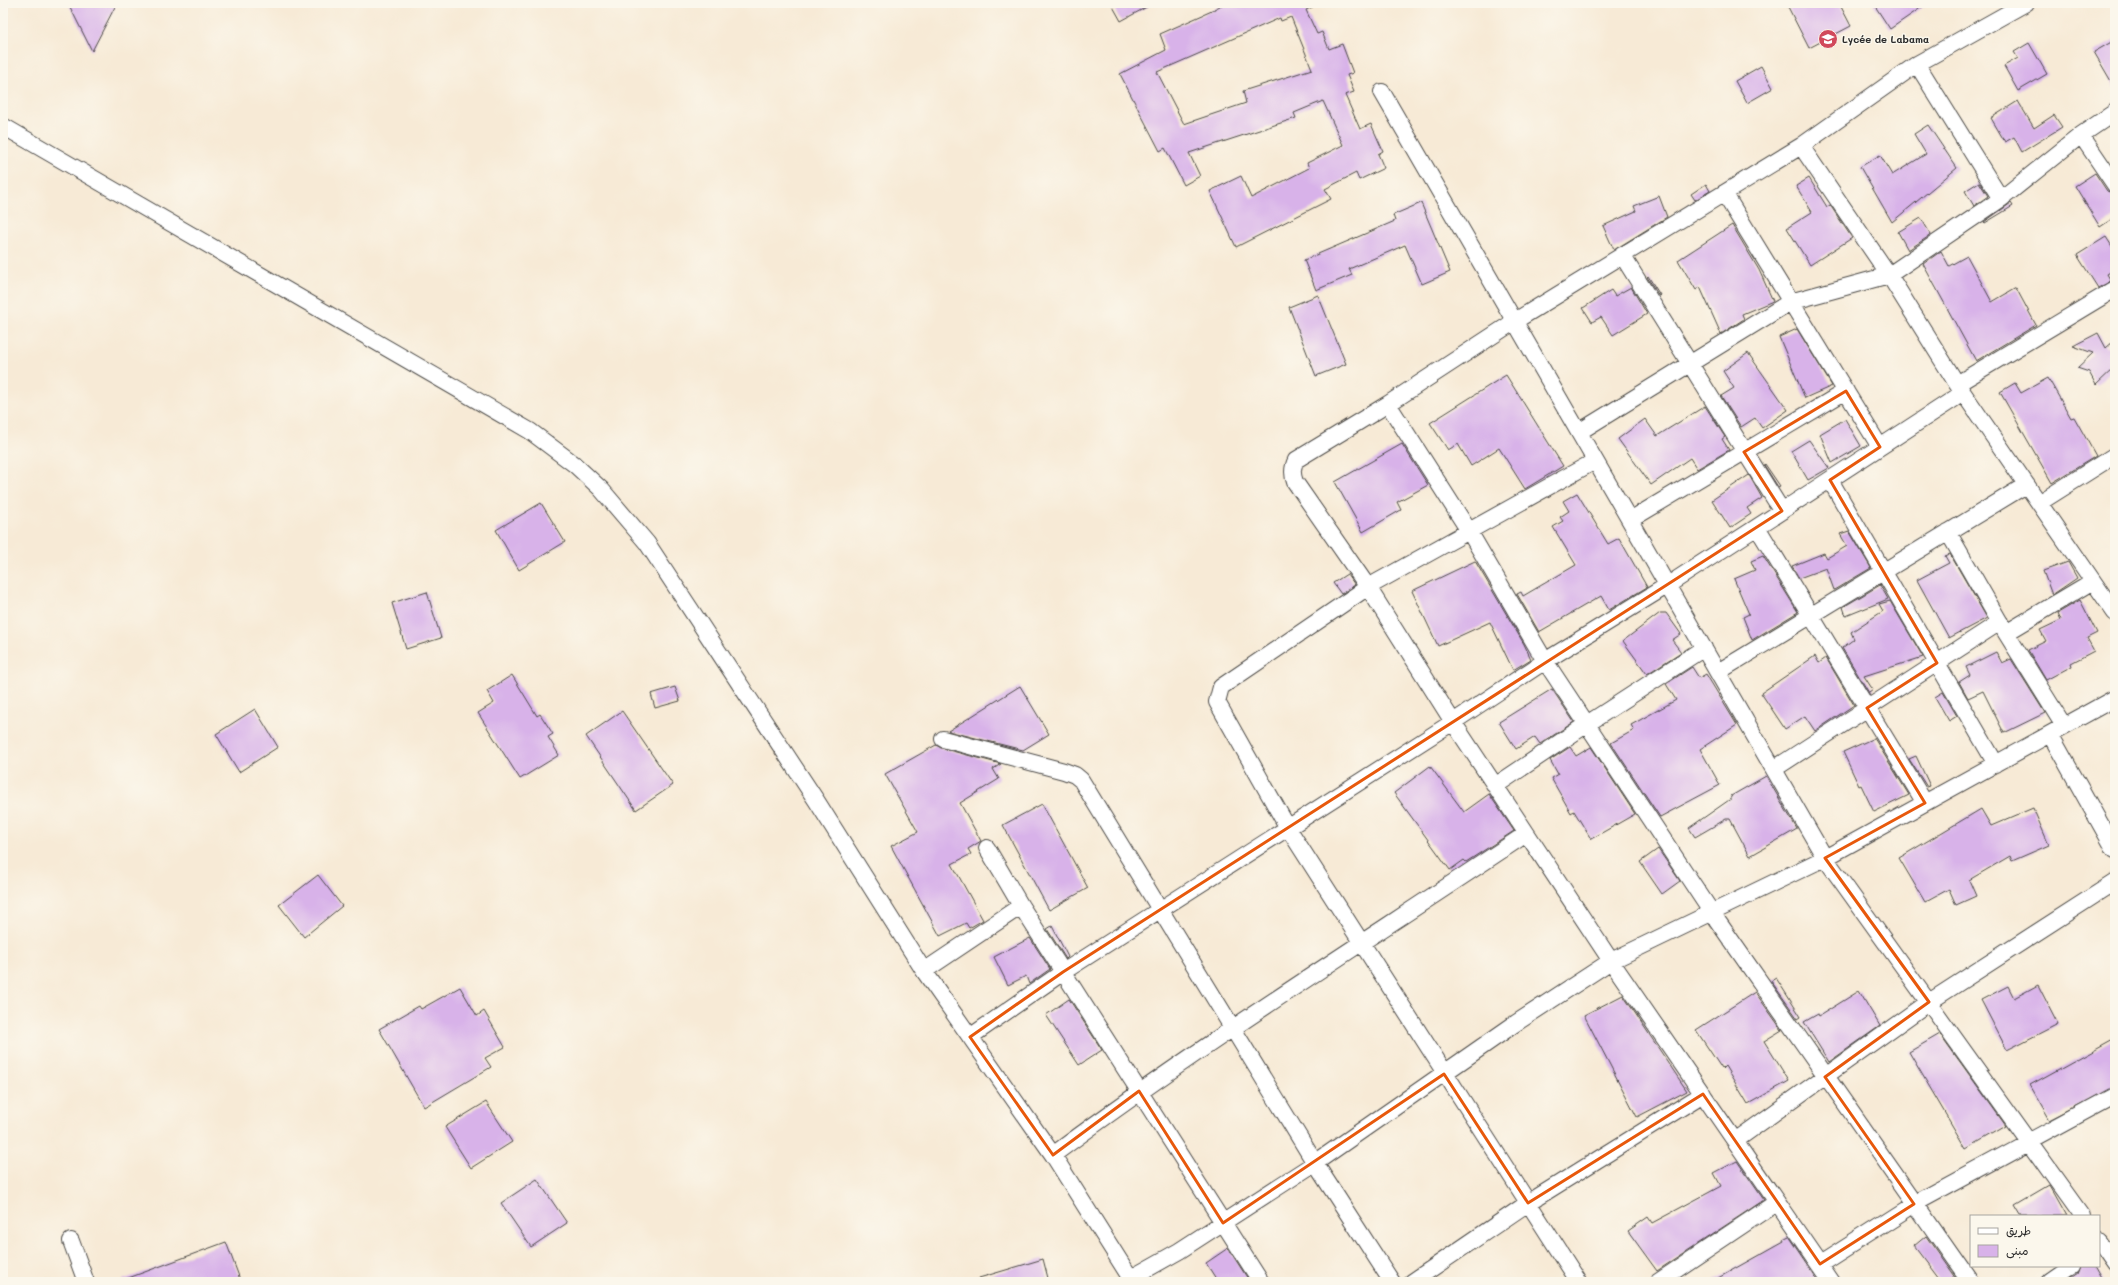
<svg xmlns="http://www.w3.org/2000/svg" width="2118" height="1285" viewBox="0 0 2118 1285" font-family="Mali,'Playpen Sans Arabic',sans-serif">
<rect width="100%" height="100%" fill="#fbf7ec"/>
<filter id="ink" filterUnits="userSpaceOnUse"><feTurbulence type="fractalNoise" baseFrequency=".025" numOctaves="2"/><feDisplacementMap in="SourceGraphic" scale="8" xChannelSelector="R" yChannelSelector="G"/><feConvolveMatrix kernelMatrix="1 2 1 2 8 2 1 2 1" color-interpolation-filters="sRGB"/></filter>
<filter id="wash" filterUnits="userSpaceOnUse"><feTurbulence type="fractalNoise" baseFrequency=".012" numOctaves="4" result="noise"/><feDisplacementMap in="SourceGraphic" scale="16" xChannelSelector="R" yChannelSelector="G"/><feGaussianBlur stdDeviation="0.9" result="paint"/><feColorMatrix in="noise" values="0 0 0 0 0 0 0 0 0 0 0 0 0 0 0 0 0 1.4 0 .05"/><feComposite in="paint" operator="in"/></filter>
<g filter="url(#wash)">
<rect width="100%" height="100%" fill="#f7ead6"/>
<g id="blocks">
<!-- building -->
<path fill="#d8b2e9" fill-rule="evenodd" d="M68,3H117L92,51Z
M1111,3H1154L1121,21Z
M1226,3H1321L1306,10L1317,34L1322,32L1329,49L1342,44L1353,73L1347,75L1354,92L1345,95L1360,129L1371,124L1383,151L1378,154L1384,168L1359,180L1356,173L1325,189L1331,199L1236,247L1210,191L1241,176L1251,198L1309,168L1307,163L1343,145L1323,101L1294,113L1296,118L1189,153L1200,176L1184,185L1165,148L1160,151L1120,74L1166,50L1160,34L1214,10V9ZM1291,17L1312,69L1243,91L1246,103L1184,124L1157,72L1280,18L1281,21Z
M1786,3H1839L1851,26L1809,48Z
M1873,3H1928L1890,29Z
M2115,40V88L2094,52Z
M2029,43L2047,74L2018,91L2004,66L2018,58L2014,52Z
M1761,66L1773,88L1747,103L1735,81Z
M2018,101L2034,128L2054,115L2062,127L2022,152L2014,137L2005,142L1991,118Z
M1928,125L1957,168L1892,222L1860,167L1880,155L1892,175L1926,154L1914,134Z
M2095,173L2107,191L2115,194V217L2100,227L2075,186Z
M1809,178L1827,207L1830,205L1852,238L1810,265L1787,228L1812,212L1796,186Z
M1979,182L1988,196L1974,206L1965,191Z
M1706,184L1710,191L1695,200L1691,194Z
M1659,196L1667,217L1614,250L1603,226L1636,211L1634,206Z
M1421,203L1450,272L1422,284L1405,245L1349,269L1352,275L1316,290L1304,260L1395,221L1393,215Z
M2011,203L2013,206L1985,223L1984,222Z
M1921,218L1931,235L1908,250L1898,232Z
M1732,225L1759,270L1773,301L1742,314L1744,319L1721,334L1700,287L1696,290L1678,260Z
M2106,237L2115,251V269L2107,274L2111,281L2098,288L2077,255Z
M1941,251L1949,266L1967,256L1992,302L2016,288L2036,325L1976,361L1923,264Z
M1648,276L1660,295L1659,296L1647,277Z
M1631,287L1647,314L1613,335L1601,317L1592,322L1583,308L1611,290L1615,296Z
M1318,295L1346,364L1316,376L1289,307Z
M1797,329L1832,386L1805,398L1779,337Z
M2098,333L2106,348L2115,340V367L2096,385L2089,372L2077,368L2093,353L2073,346Z
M1748,353L1788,410L1762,428L1755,418L1741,427L1721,396L1734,388L1723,371Z
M1506,375L1563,466L1525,489L1499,448L1471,466L1458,444L1448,450L1430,423Z
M2048,378L2071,418L2074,417L2096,456L2052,483L2000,392L2015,383L2021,393Z
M1705,406L1725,437L1722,439L1729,450L1697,469L1690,458L1651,485L1618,439L1645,419L1657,436Z
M1845,419L1861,446L1832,463L1820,434Z
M1809,440L1829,468L1808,480L1791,451Z
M1402,444L1428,485L1397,502L1401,510L1363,532L1335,482Z
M1765,464L1780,486L1778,487L1764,465Z
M1749,475L1762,498L1747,508L1751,514L1730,528L1712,500Z
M1577,493L1608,544L1619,538L1647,587L1609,610L1601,596L1539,632L1517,594L1521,592L1523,596L1576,565L1553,527L1563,521L1560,517L1569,511L1563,501Z
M541,503L565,542L519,570L496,530Z
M1849,531L1871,568L1834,590L1826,568L1799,578L1792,566L1824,553L1827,558L1847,546L1840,534Z
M1950,554L1987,618L1949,638L1917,580L1949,563L1945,556Z
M1763,556L1798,612L1752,640L1743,617L1749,614L1734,579L1755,570L1751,561Z
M1475,561L1524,644L1531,659L1513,670L1490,622L1438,646L1412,591Z
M2068,562L2077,578L2052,595L2043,571Z
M1347,574L1355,585L1341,594L1333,583Z
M1880,585L1888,599L1846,616L1843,607Z
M427,592L441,638L406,649L392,603Z
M2080,600L2097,633L2087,638L2094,651L2071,663L2072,666L2046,680L2028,650L2046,641L2040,630L2061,620L2058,613Z
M1890,601L1923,657L1864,676L1873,690L1869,693L1842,648L1854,639L1851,632L1883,611L1879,604Z
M1660,613H1666L1681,634L1672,640L1681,652L1647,674L1623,641Z
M1996,652L2002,663L2011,659L2045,713L2004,733L1983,691L1968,698L1959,682L1970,675L1966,667Z
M1815,656L1819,663L1826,658L1854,705L1815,731L1805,716L1785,729L1761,693Z
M1692,667L1699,678L1706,674L1737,725L1700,749L1720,785L1660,817L1611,743L1634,730L1631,725L1676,700L1666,684Z
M512,675L537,716L540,714L553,734L548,737L559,755L520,779L478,713L494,703L487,691Z
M1020,686L1049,734L1023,750L948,731Z
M675,687L680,701L655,708L651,694Z
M1552,689L1574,722L1540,744L1535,737L1516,749L1499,722Z
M1943,692L1957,716L1949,721L1935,697Z
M255,709L278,747L239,772L216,734Z
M622,711L673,785L636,810L586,736Z
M1874,738L1909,795L1874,812L1861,785L1859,786L1843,752Z
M936,745L941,748L1001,764L993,769L999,779L960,803L981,841L968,849L971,854L952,864L983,920L969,928L966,923L940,936L891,846L918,832L885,774Z
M1570,747L1576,756L1591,747L1635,814L1591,839L1574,811L1571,813L1551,778L1558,774L1550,760Z
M1916,756L1930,786L1927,787L1909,759Z
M1430,766L1464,812L1489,794L1514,831L1466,862L1464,860L1450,870L1394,793Z
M1766,776L1797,829L1750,856L1730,819H1726L1695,837L1689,828L1732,798L1731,796Z
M1042,804L1088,888L1049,910L1003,825Z
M2033,808L2049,845L2012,861L2010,856L1969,880L1976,896L1956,905L1949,889L1925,902L1899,858L1981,809L1991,826Z
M1658,849L1680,881L1662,894L1640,862Z
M318,875L342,906L304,937L279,905Z
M1052,926L1068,957L1066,959L1047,929Z
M1030,938L1050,969L1029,984L1026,976L1008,985L994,957Z
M1776,978L1801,1017L1798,1019L1771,981Z
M2038,985L2058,1024L2007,1050L1981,1000L2008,986L2014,998Z
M460,987L477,1016L484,1011L505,1047L485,1058L491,1067L424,1107L379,1029L419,1006L421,1009Z
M1859,991L1880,1026L1829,1062L1804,1022L1818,1014L1819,1016Z
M1755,992L1782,1030L1764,1041L1789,1081L1748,1104L1725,1066L1722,1069L1696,1030Z
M1623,995L1687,1091L1637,1117L1584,1015Z
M1069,999L1102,1050L1079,1065L1046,1015Z
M1940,1034L2006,1126L1966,1149L1909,1052Z
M2115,1038V1086L2050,1120L2030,1085Z
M486,1102L512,1142L471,1168L445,1127Z
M1737,1161L1764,1200L1657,1271L1628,1231L1648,1217L1652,1223L1721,1186L1714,1173Z
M537,1179L567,1223L531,1247L501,1203Z
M2049,1186L2066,1216H2021L2015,1206Z
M1789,1236L1820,1282H1711L1784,1241L1783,1239Z
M1926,1236L1958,1282H1941L1914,1246Z
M226,1242L241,1282H123V1280Z
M1228,1248L1250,1282H1218L1206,1263Z
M1043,1259L1049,1282H980L979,1278Z
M2081,1266H2095L2104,1282H2066L2078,1274Z"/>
</g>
</g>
<g filter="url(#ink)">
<use href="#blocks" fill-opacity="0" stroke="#4a4845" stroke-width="1"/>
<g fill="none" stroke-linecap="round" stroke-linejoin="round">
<defs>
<path id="minor" d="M1917,64L2001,199
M1382,92L1825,858L2082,1216
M3,126L530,431L574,464L601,489L647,543L816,800L924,971L1053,1155L1133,1282
M2081,135L2115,185
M1801,146L1889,275L1957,384L2115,613
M1724,193L1880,447
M1622,255L1782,511
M1957,384L2115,289
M1388,404L1469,531L1545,661L1712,913L1970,1282
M1579,432L1790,302L1889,275L2001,199L2081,135L2115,112
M1830,480L1996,764
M2039,503L2115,455
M1630,520L1846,391
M1757,527L1925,803
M1948,532L2006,633L2064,726
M2006,633L2093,581
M1718,672L2026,485
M2050,734L2115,850
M943,739L1064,771L1075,775L1081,780L1315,1163L1392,1282
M1774,769L2000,622
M1495,786L1587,724L1704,648
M987,848L1021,906L1261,1282
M924,971L1021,906
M970,1037L1063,972L1453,722L1545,661L1668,585L1963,393
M1735,1141L1929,1002L2115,882
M1053,1155C1206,1041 1368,940 1526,834
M2099,1240L2115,1263
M71,1241L86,1282
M1820,1264L1914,1204L2115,1095
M1131,1278L1179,1251L1315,1163L1516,1023L1611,961L1825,858L2115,698
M1412,1282L1528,1203L1703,1094
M1579,1282L1288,828L1217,702L1221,687L1368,587L1595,461
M1658,1282L1777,1202
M1832,1282L1611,961L1453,722L1368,587L1295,482C1292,474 1292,468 1296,460L1388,404L1515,321L1801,146L1917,64L2026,3
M2049,1282L2072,1266"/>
</defs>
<!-- minor casing -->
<use href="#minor" stroke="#4a4845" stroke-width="18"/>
<!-- minor -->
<use href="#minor" stroke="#fff" stroke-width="16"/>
</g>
</g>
<!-- marked area -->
<path fill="none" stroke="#e8590c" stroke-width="3" stroke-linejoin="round" d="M1846,391L1880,447L1830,480L1937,663L1867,708L1925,803L1825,858L1929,1002L1825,1077L1914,1204L1820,1264L1703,1094L1528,1203L1444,1074L1223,1223L1139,1091L1053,1155L970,1037L1063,972L1782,511L1744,452Z"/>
<!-- icons -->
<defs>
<symbol id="school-disc" viewBox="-11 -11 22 22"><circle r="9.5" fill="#d1495b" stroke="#fbf7ec"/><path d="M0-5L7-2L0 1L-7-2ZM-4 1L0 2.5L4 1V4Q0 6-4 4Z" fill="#fff"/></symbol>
</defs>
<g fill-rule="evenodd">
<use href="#school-disc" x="1817" y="28" width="22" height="22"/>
</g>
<g text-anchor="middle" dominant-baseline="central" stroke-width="3" stroke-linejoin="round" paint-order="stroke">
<!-- poi labels -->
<g font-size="10" font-weight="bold" fill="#2b2b2b" stroke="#fbf7ec" text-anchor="start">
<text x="1842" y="39">Lycée de Labama</text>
</g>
</g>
<!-- margin -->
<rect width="2118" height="1285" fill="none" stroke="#fbf7ec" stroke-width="16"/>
<!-- legend -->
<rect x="1970" y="1215" width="130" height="52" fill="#fbf7ec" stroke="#a8a59f"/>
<rect x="1978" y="1228" width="20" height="6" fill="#ffffff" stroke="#a8a59f"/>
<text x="2006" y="1235" font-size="12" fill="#2b2b2b">طريق</text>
<rect x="1978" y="1245" width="20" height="12" fill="#d8b2e9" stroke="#a8a59f"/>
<text x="2006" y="1255" font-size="12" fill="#2b2b2b">مبنى</text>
</svg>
